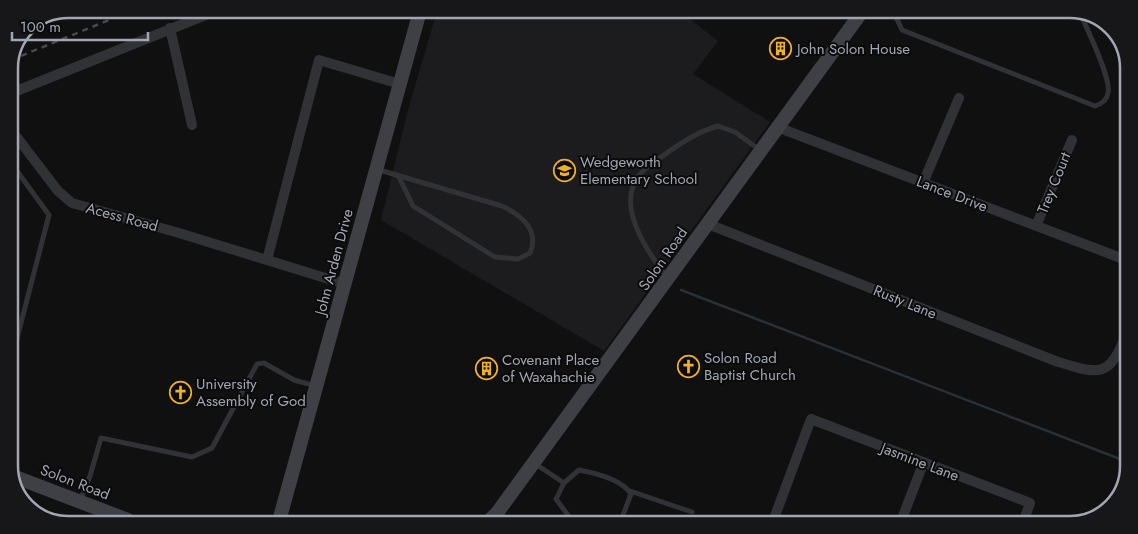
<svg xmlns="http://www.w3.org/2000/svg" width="1138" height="534" viewBox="0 0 1138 534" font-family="Jost,sans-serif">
<rect width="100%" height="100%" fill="#101011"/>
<!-- built -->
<path fill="#1c1c1e" d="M437,11L681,12L718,41L693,74L770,122L604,351L381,220L408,110Z"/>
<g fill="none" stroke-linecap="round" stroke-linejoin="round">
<!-- stream -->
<path stroke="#293036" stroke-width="2.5" d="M681,290L1120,459L1124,470
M1116,501L1124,476"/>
<!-- lane -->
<path stroke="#313236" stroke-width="5" d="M900,14L897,19L902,30L1095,106C1101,104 1107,101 1108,93C1112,80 1087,29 1081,15
M9,160L49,215L9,369
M376,169L502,206C521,215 540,230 530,253L518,259L495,257L413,206L398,175
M667,277C648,253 616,208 638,177C644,168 654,162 664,155C681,143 697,132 718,126L735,132L760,150
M534,463L564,483
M630,491L692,512
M80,501L90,476L101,438L192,457L212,448L257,364L264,363L294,380L316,386
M573,522L556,499L564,483L579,470C595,473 622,479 631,494L620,523"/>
<!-- street -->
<path stroke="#313236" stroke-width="10" d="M170,28L192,125
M9,94L218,10
M9,127L58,191L72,203L179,233L345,284
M777,127L1126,260
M923,183L959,98
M708,224L1058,362C1096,373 1109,380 1125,337
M1036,226L1072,140
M267,260L319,60L400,84
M772,524L811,419L1030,503L1022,525
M900,524L923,464"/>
<!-- secondary -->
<path stroke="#3f4046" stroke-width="14" d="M10,475L128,520
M279,521L420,11
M488,522L497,513L861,13"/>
<!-- rail -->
<path stroke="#48494f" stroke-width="2.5" stroke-dasharray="6 5" stroke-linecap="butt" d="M11,60L136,9"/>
</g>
<!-- icons -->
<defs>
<symbol id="building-ring" viewBox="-11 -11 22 22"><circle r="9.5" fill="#0b0b0c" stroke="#efb02a" stroke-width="1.5"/><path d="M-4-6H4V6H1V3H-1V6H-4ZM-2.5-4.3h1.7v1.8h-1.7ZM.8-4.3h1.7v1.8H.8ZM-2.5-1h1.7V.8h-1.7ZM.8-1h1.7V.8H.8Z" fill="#efb02a"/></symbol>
<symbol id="school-ring" viewBox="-11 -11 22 22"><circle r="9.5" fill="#0b0b0c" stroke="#efb02a" stroke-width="1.5"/><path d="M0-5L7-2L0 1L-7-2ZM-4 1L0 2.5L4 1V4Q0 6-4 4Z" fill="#efb02a"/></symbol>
<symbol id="church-ring" viewBox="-11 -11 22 22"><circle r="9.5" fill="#0b0b0c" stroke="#efb02a" stroke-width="1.5"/><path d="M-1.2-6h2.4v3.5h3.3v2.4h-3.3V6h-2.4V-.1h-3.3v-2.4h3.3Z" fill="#efb02a"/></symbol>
</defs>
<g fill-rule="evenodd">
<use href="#building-ring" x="768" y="36" width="25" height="25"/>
<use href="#school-ring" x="552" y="158" width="25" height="25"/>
<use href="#church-ring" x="676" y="354" width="25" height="25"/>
<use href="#building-ring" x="474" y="356" width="25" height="25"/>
<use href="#church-ring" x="168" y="380" width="25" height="25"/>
</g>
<g text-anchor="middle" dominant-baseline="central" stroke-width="4" stroke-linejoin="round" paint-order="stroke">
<!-- poi labels -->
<g font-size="15" fill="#a1a6b2" stroke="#0b0b0c" text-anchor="start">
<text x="797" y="49">John Solon House</text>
<text x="580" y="162">Wedgeworth<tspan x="580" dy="17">Elementary School</tspan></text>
<text x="704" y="358">Solon Road<tspan x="704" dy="17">Baptist Church</tspan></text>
<text x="502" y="360">Covenant Place<tspan x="502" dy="17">of Waxahachie</tspan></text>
<text x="196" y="384">University<tspan x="196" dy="17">Assembly of God</tspan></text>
</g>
<!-- street labels -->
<g font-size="15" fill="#a1a6b2" stroke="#0b0b0c">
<text transform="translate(1054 183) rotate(-68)">Trey Court</text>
<text transform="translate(952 194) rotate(21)">Lance Drive</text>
<text transform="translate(122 217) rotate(15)">Acess Road</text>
<text transform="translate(663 259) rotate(-55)">Solon Road</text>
<text transform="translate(334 262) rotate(-75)">John Arden Drive</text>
<text transform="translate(905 302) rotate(22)">Rusty Lane</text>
<text transform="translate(920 462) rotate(21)">Jasmine Lane</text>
<text transform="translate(75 482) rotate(21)">Solon Road</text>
</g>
</g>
<!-- crop -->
<path d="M0 0H1138V534H0ZM68 18H1070A50 50 0 0 1 1120 68V466A50 50 0 0 1 1070 516H68A50 50 0 0 1 18 466V68A50 50 0 0 1 68 18Z" fill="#171719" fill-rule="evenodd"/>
<path fill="none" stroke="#a1a6b2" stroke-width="2.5" d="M68 18H1070A50 50 0 0 1 1120 68V466A50 50 0 0 1 1070 516H68A50 50 0 0 1 18 466V68A50 50 0 0 1 68 18Z"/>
<!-- scale -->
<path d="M12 32v8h136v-8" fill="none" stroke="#a1a6b2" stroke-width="2.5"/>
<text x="20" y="32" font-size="15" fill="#a1a6b2" stroke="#0b0b0c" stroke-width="4" paint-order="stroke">100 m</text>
</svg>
